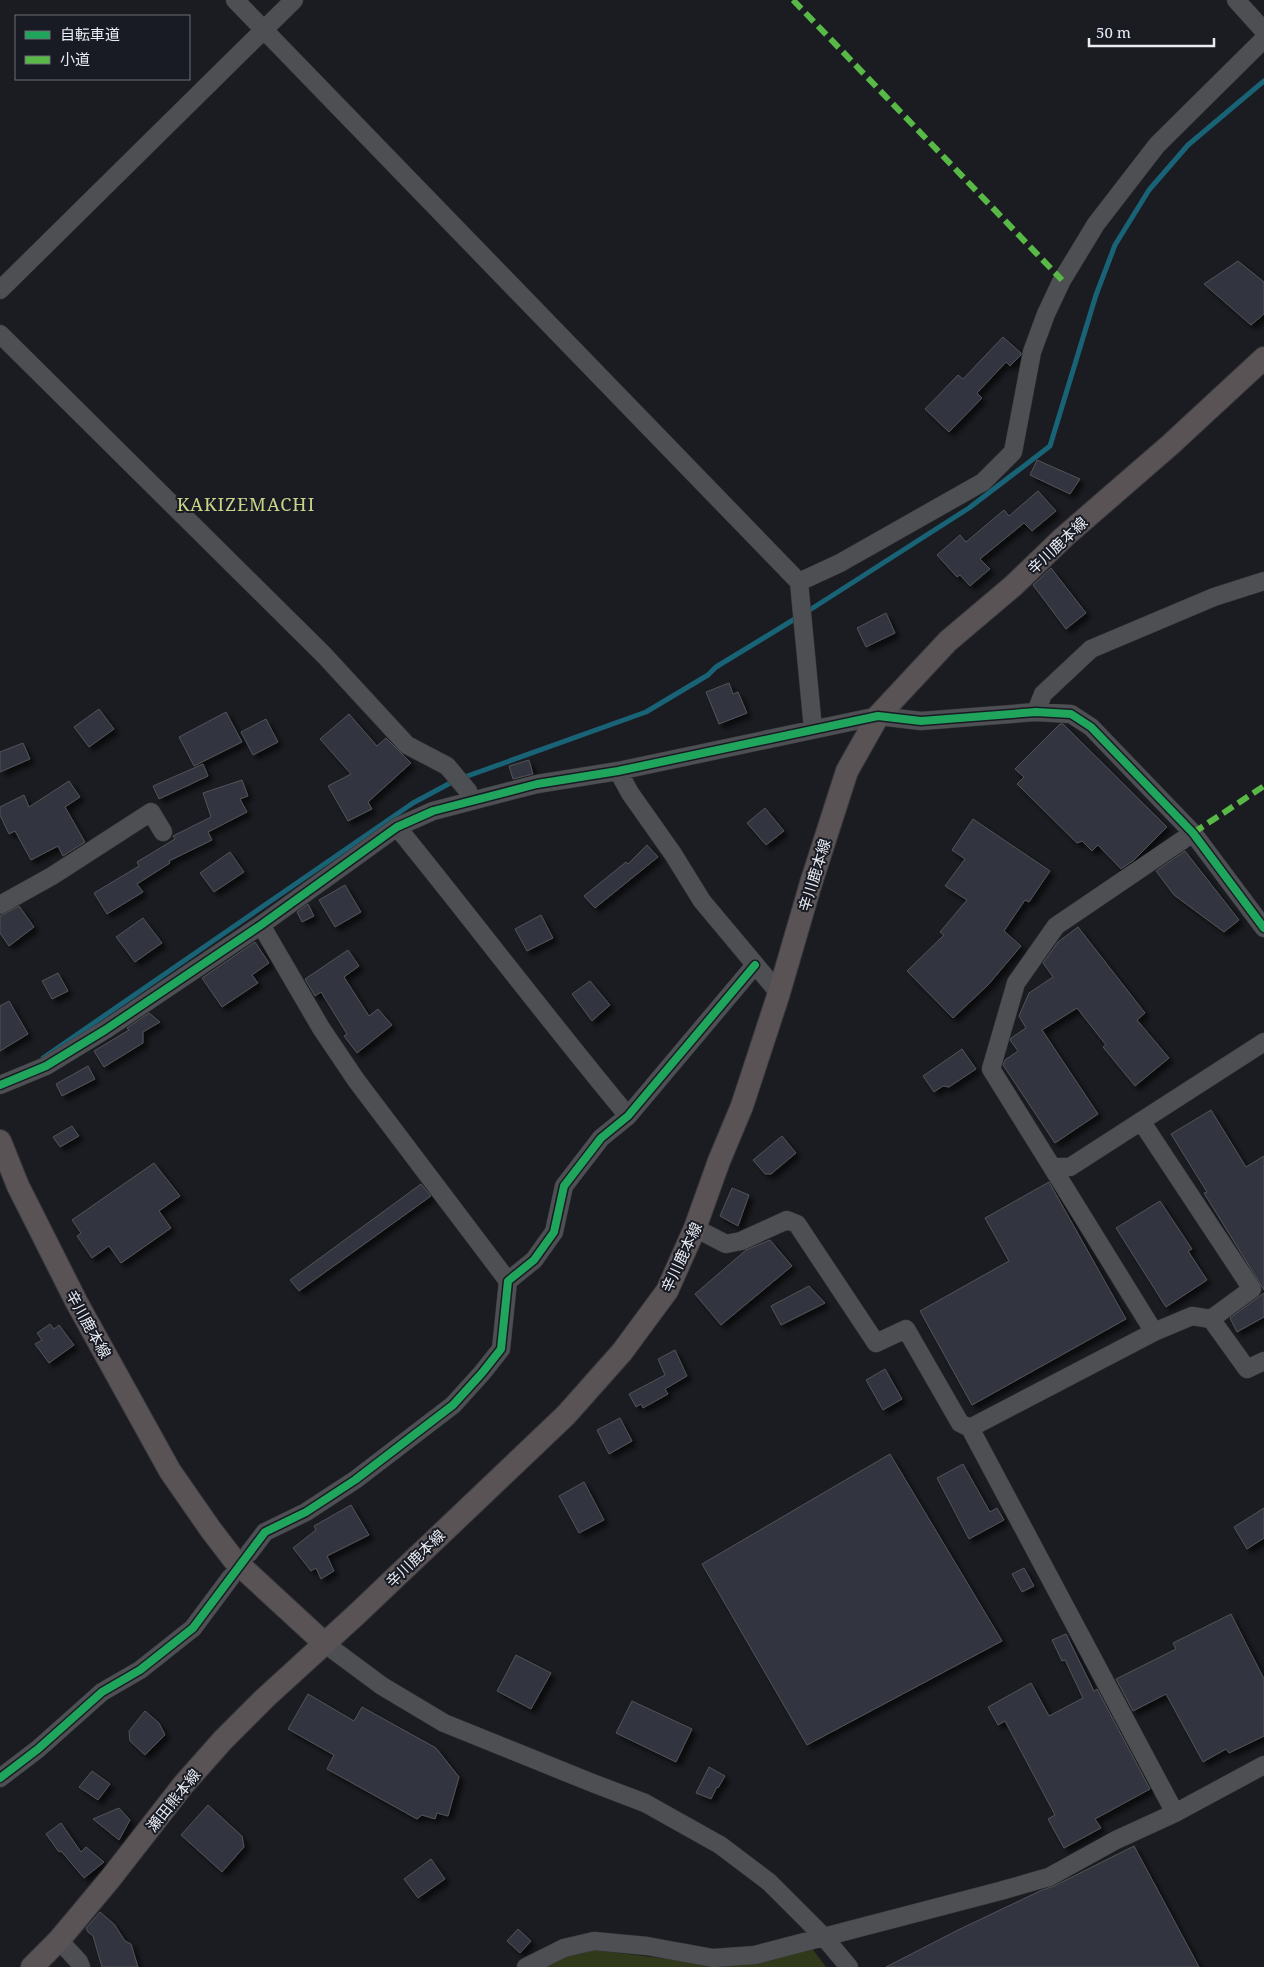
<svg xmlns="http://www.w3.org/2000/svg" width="1264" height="1967" viewBox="0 0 1264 1967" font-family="'Noto Serif','Noto Sans JP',serif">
<defs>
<filter id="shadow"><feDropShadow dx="4.5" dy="4.5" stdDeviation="2.5" flood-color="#0009"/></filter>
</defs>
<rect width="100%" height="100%" fill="#1b1c21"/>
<!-- green -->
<path fill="#303a1a" d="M811,1947L826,1967H542L566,1955L595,1950L715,1965Z"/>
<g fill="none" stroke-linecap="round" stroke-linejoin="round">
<!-- stream -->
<path stroke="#196377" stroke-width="5" d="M805,613L969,508L1050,446L1096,295L1115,245L1149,190L1188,145L1264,81
M462,778L646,712L708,675L716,667L798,617
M43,1058L413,803L454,781"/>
</g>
<!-- building -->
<path fill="#333540" stroke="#515357" filter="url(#shadow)" d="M1238,261L1264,282V314L1251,325L1204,284Z
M1003,337L1021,353V355L1010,366L1006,362L977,393L982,398L949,432L925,409L958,375L963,379Z
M1037,460L1080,479L1070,494L1030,475Z
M1038,491L1056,511L1032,531L1024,523L980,559L990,569L970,586L960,575L957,577L937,555L960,535L966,542L1004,510L1009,516Z
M1051,568L1086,613L1066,629L1033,585Z
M886,613L895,633L866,647L857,628Z
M729,683L733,694L738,692L747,713L719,724L706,692Z
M99,709L114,729L89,747L74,727Z
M226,712L242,742L194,766L179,737Z
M349,714L377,746L386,738L411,763L368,802L372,809L348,821L328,786L351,774L320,739Z
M266,719L278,742L253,755L241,732Z
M1060,724H1063L1167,827L1134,860L1121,869L1098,845L1092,851L1082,841L1077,843L1017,784L1024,777L1015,769Z
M23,743L30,759L0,772V752Z
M529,760L533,774L513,779L509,766Z
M203,764L208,776L159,799L153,786Z
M242,780L248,796L240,799L247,812L208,832L212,840L169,861L170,863L137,884L143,892L107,914L94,893L139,866L137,862L175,839L173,836L211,817L203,793Z
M69,781L80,797L65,807L85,842L63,856L58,846L31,860L15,831L9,834L0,815V807L24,795L29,807Z
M765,808L784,831L766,845L747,823Z
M973,819L1050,871L1029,902L1025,900L1004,931L1021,946L988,985L953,1018L907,971L944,935L940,932L967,900L945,886L965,859L952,850Z
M647,845L658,857L595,908L584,896L626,862L628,864Z
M1185,851L1239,920L1224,932L1174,895L1156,871Z
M230,852L244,872L214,892L200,873Z
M345,885L361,912L335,927L319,900Z
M308,904L314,916L302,922L297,912Z
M19,906L34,927L9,946L0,933V916Z
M541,915L553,938L527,951L515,929Z
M143,918L162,943L135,962L116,937Z
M1078,927L1145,1013L1137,1020L1169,1058L1135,1086L1103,1047L1106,1045L1077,1008L1042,1030L1098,1114L1055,1143L1003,1065L1005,1060L1018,1051L1010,1040L1011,1038L1026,1028L1019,1016L1029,993L1053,977L1043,963L1058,942Z
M255,942L269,963L252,975L258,983L222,1007L202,978Z
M348,950L359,966L344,977L369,1016L378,1009L392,1025L357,1053L344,1036L347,1034L321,992L315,996L305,979Z
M58,973L68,991L52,999L42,981Z
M590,981L610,1005L592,1021L572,994Z
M9,1001L28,1034L0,1051V1006Z
M149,1013L160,1022L143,1032V1043L104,1067L94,1051L129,1030L127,1028Z
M962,1049L976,1069L949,1087L943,1086L934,1092L923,1076Z
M88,1066L95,1079L62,1096L56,1084Z
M1211,1110L1246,1167L1264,1156V1290L1204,1193L1207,1192L1171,1134Z
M72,1126L79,1136L60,1147L53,1137Z
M782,1136L796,1153L771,1174H765L753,1160Z
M154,1163L180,1196L159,1211L171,1228L121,1263L109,1246L92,1258L77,1236L81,1233L72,1220Z
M1049,1182L1126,1319L972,1405L920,1311L1009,1261L985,1218Z
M421,1184L431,1196L299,1291L290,1280Z
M732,1188L749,1195L738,1226L720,1216Z
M1160,1201L1192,1249L1188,1251L1207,1280L1166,1307L1116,1228Z
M770,1240L792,1266L721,1325L695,1294L746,1250Z
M809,1286L825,1303L781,1325L771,1306Z
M1264,1293V1317L1237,1332L1230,1318Z
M50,1324L54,1329L59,1325L74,1345L49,1363L35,1344L42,1340L37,1333Z
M675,1350L687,1376L665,1389L668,1394L643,1408L641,1404L636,1407L629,1394L665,1375L658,1359Z
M885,1369L902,1399L883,1410L866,1380Z
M620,1418L632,1441L609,1454L597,1430Z
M890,1454L1002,1641L807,1745L702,1564Z
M963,1464L990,1512L997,1508L1004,1520L969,1539L937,1478Z
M584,1482L604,1520L579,1533L559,1496Z
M351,1505L369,1535L327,1556L334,1571L321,1579L316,1568L311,1571L293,1548L316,1530L314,1526Z
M1264,1508V1538L1247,1549L1234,1527Z
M1024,1568L1034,1586L1022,1592L1012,1574Z
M1231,1614L1264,1679V1736L1229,1753L1226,1749L1203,1762L1166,1694L1133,1711L1116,1679L1176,1649L1173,1643Z
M1066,1634L1094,1691L1097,1689L1150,1789L1095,1819L1101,1828L1064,1848L1048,1819L1055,1815L1005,1721L998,1725L988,1707L1031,1683L1049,1716L1083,1698L1065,1660L1062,1661L1052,1640Z
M516,1655L551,1673L531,1709L497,1691Z
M308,1694L354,1721L362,1707L436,1748L459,1777L448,1816L437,1813L435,1819L422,1815L417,1819L327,1769L334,1755L288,1729Z
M632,1701L692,1729L676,1762L616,1733Z
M145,1711L159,1723L165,1735L145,1755L130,1741L129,1731Z
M709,1767L725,1776L718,1788L717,1787L711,1799L696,1793Z
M92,1771L110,1784L98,1800L79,1787Z
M208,1805L242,1836L244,1847L222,1872L181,1835Z
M119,1808L130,1820L119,1840L93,1819Z
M61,1823L81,1852L86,1847L104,1862L84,1878L61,1851L59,1852L46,1834Z
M1134,1846L1199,1967H886L958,1930L1040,1891L1054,1886Z
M431,1859L445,1879L418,1898L404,1879Z
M100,1912L114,1924L125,1941L131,1944L138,1967H102L93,1936L88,1932L86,1928Z
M518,1929L531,1941L520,1953L507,1941Z"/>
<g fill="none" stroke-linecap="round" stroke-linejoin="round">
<defs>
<path id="minor" d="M235,0L799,582L813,729
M1236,0L1264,31
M0,290L294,0
M0,334L324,655L407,745L447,766L468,791L471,801
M799,582L840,563L983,482L1013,452L1032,352L1046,314L1062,280L1096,224L1157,145L1264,39
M1036,712L1043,694L1091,649L1214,597L1264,581
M618,771L630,793L673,854L702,901L779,993
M397,827C475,923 549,1021 628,1116
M1193,833L1056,926L1016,983L991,1069L1052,1167H1070L1264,1042
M0,905L52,876L151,812L163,832
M261,925L321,1028L356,1080L508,1281
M0,1085L46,1066L105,1030L261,925L397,827L433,811L537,784L618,771L878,716L921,721L1036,712L1071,714L1091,727L1193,833L1264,928
M1141,1121L1252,1289L1211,1319
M1052,1167L1154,1332
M695,1228L726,1244L741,1241L787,1220L797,1224L876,1343L906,1329L960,1423L970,1428L1175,1813
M970,1428L1154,1332L1192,1316L1211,1319L1247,1369L1264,1361
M249,1553L265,1532L306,1512L355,1480L453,1405L482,1373L501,1349L508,1281L534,1260L554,1232L564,1186L601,1138L628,1116L755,965
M324,1643L382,1686L444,1723L595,1784L645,1803L720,1845L769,1882L823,1936L849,1967
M0,1778L38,1749L102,1692L140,1670L193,1628L231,1577
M59,1940L79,1962L81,1967
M526,1967L564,1948L594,1941L647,1946L713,1958L755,1955L1000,1891L1049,1877L1116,1840L1175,1813L1264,1765"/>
<path id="major" d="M0,1141L18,1186L77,1303L170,1471L211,1530L234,1560L324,1643
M32,1967L59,1940L110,1879L184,1784L223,1740L265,1698L357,1614L566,1415L622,1352L667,1291L695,1228L719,1161L742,1106L779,993L811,883L847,771L878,716L948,641L1013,586L1064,537L1170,445L1264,358"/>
</defs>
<!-- minor casing -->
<use href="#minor" stroke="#38383c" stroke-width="19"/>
<!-- major casing -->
<use href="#major" stroke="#38383c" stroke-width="24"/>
<!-- minor -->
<use href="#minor" stroke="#4e4f53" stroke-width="18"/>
<!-- major -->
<use href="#major" stroke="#595356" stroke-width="22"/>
<!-- quiet -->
<path stroke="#58b947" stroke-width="6" stroke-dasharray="12 6" stroke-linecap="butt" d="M793,0L1062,280
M1193,833L1264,786"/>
<defs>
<path id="cycleway" d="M0,1085L46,1066L105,1030L261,925L397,827L433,811L537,784L618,771L878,716L921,721L1036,712L1071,714L1091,727L1193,833L1264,928
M0,1778L38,1749L102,1692L140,1670L193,1628L265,1532L306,1512L355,1480L453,1405L482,1373L501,1349L508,1281L534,1260L554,1232L564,1186L601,1138L628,1116L755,965"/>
</defs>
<!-- cycleway casing -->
<use href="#cycleway" stroke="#181b24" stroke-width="11"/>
<!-- cycleway -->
<use href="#cycleway" stroke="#20a55d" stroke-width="8"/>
</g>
<g text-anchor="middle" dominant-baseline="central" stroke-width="4" stroke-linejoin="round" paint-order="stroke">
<!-- street labels -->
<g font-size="15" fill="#eaecf3" stroke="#181b24">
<text transform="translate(1057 545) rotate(-43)">辛川鹿本線</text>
<text transform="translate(814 875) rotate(-73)">辛川鹿本線</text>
<text transform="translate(681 1257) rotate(-65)">辛川鹿本線</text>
<text transform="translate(89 1324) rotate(61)">辛川鹿本線</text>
<text transform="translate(415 1558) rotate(-44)">辛川鹿本線</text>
<text transform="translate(173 1800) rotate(-51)">瀬田熊本線</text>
</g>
<!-- quarter labels -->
<g font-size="18" letter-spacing="1" fill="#cad386" stroke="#181b24">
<text x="246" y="504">KAKIZEMACHI</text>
</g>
</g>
<!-- legend -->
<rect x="15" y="15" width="175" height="65" fill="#181b24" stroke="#6c6f77"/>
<rect x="25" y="31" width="25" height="8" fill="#20a55d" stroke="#6c6f77"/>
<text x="60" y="40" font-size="15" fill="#eaecf3">自転車道</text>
<rect x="25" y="56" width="25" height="8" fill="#58b947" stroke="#6c6f77"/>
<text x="60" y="65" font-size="15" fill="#eaecf3">小道</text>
<!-- scale -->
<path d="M1089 38v8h125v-8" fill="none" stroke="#eaecf3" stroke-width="2.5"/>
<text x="1096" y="38" font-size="15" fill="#eaecf3" stroke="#181b24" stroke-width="4" paint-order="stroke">50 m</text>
</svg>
